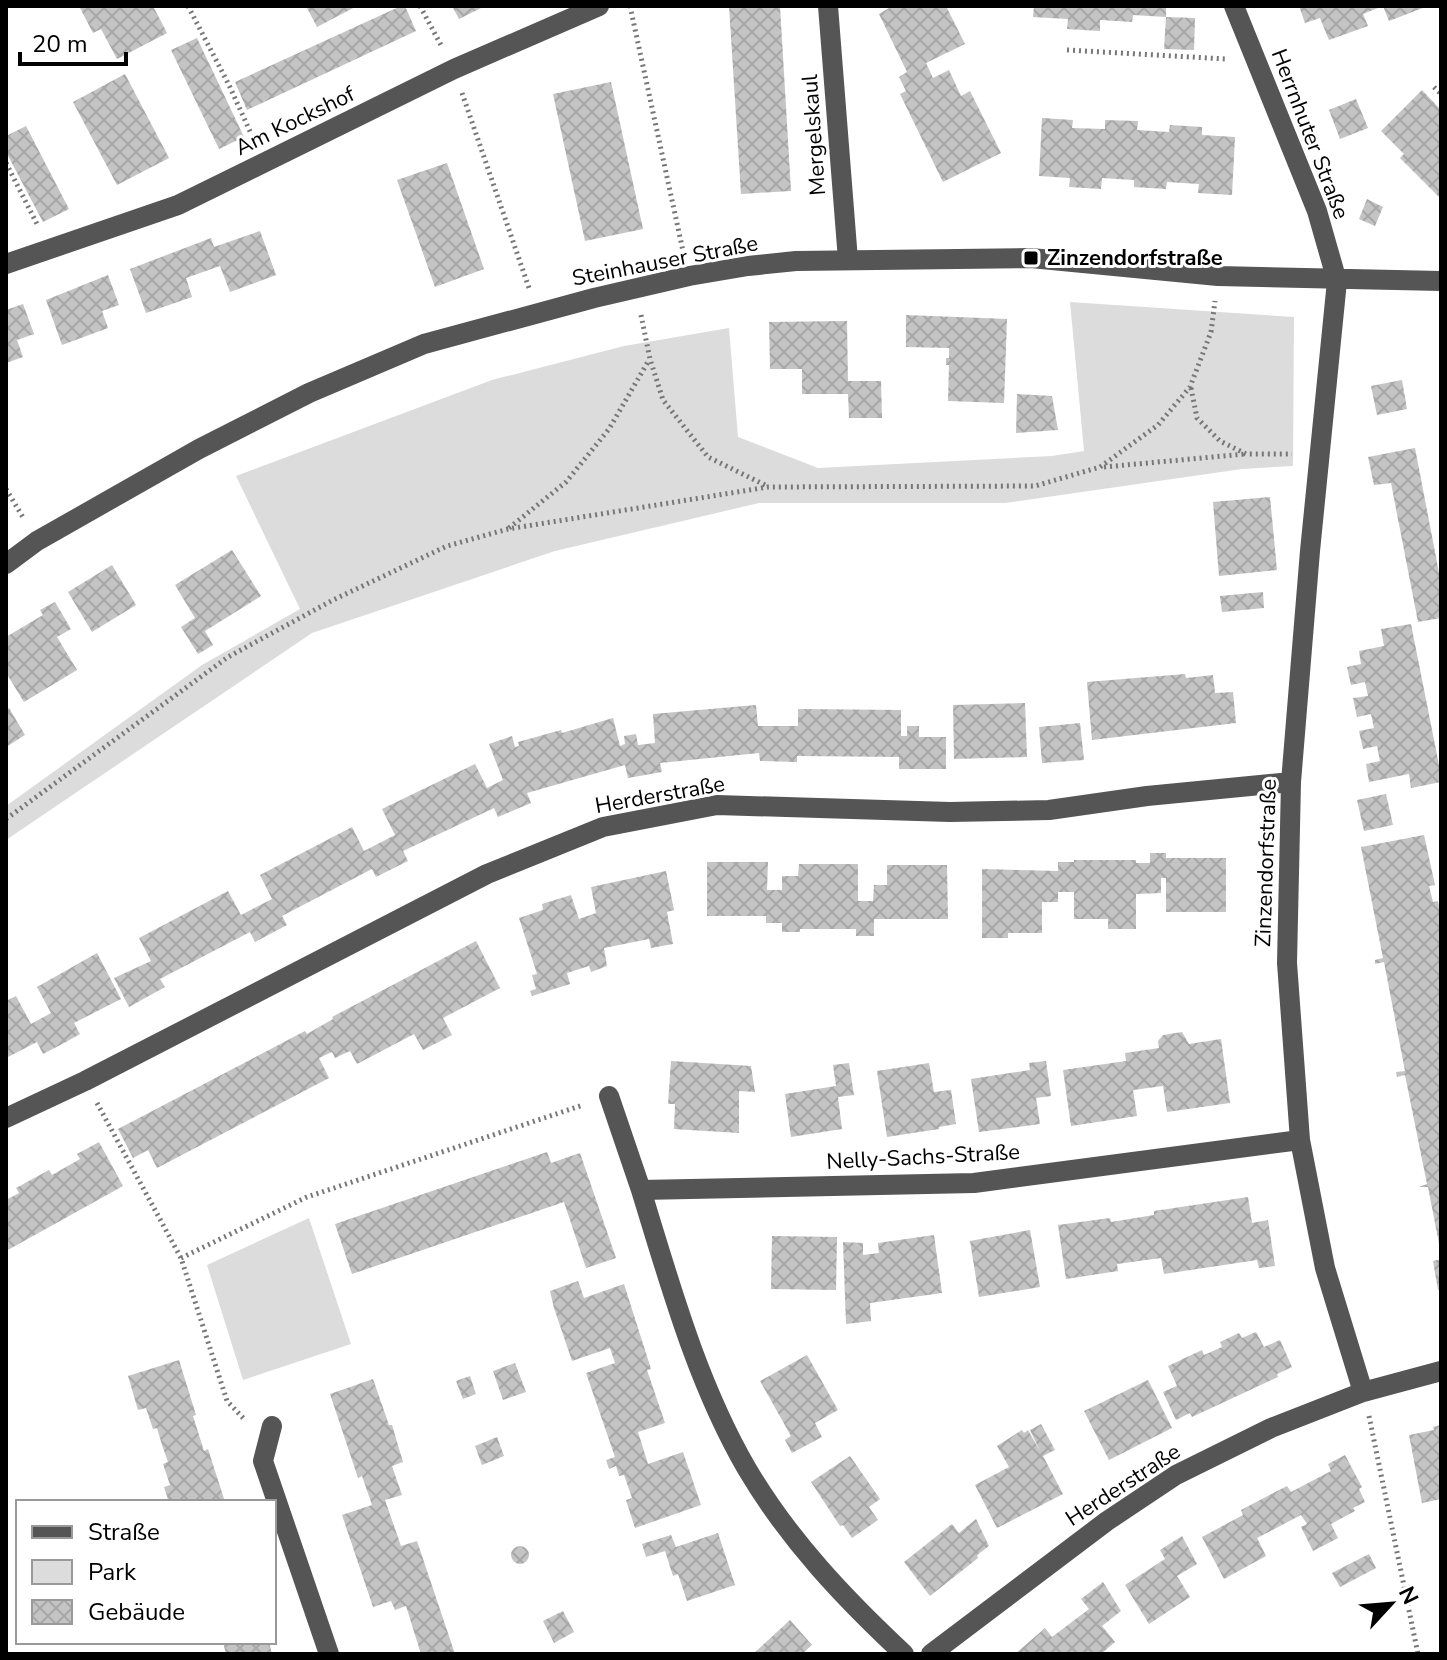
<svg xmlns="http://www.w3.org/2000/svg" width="1447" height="1660" viewBox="0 0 1447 1660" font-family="'Nunito Sans',sans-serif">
<defs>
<pattern id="building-cross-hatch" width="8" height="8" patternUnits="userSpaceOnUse" patternTransform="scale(2)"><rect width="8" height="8" fill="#c4c4c4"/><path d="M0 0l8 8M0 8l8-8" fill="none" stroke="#a7a7a7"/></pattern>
</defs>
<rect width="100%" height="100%" fill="#fff"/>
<!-- park -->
<path fill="#dcdcdc" d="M1070,302L1294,317L1293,466L1242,469L1005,503H759L555,551L312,633L6,840V806L202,665L300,609L236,476L492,380L624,346L729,328L738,437L818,468L1052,456L1084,451Z
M309,1218L351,1344L243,1380L207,1265Z"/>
<!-- building -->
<path fill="url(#building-cross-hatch)" d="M79,6H153L167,33L117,59L101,29L93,33Z
M306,6H357L317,27Z
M401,6H405L416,31L247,110L235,82Z
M452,6H485L459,19Z
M729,6H780L791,191L741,194Z
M888,6H946L965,44L926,63L933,78L949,70L961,96L970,91L1001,153L943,182L900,94L906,91L899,77L907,72L879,14L889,8Z
M1034,6H1166V17L1195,18L1194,50L1164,49L1166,17L1133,15L1132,22L1100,20V31L1067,29L1068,19L1033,17Z
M1299,6H1428L1389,21L1383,6L1363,14L1368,26L1329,40L1320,18L1305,23Z
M197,38L244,137L219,149L171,50Z
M125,74L169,158L117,185L73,102Z
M611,82L643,229L585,241L553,94Z
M1422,90L1441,110V199L1400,158L1404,154L1381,131Z
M1356,99L1368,128L1340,139L1329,110Z
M1042,118L1073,120L1072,128L1105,129V120L1138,121L1137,130L1169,132L1170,125L1202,127V135L1235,137L1232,195L1198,193L1199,184L1167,182L1166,189L1134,187V180L1102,178L1101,189L1069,187L1070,178L1039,176Z
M26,126L69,209L43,222L6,152V136Z
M447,163L484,269L435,287L397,180Z
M1367,199L1383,207L1375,226L1359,219Z
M260,231L276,275L230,292L220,266L186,278L192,297L146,313L130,269L211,238L214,247Z
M108,275L119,305L102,311L108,328L62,345L46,300Z
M23,304L34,334L17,340L23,357L6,363V310Z
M906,315L1007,319L1004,403L948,401L949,365H946V358H949V348L906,347Z
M847,321L848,381H881L882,418H849L848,394H802V369H770L769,322Z
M1402,380L1407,409L1377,415L1371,386Z
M1017,394L1052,396L1058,430L1016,433Z
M1415,448L1441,583V618L1418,622L1391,483L1374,485L1368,457Z
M1270,497L1277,570L1219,576L1213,502Z
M232,550L261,596L205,631L213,645L198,654L181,627L195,618L175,585Z
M112,565L136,605L92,632L68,592Z
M1263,592L1264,608L1222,612L1220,596Z
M55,602L71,629L57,637L77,670L24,702L8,676L6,677V637L43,615L40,610Z
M1411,624L1441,775V782L1411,788L1409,774L1369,782L1366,764L1380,761L1377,746L1363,749L1359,731L1374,728L1371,714L1357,717L1353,698L1368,696L1365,682L1351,685L1347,667L1361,664L1359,651L1384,646L1381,629Z
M1185,674L1186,678L1213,675L1215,693L1233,692L1236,723L1092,740L1087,682Z
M1025,703L1027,757L954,759L953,705Z
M756,705L758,726H798V709L901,710V736H907V726H919V737H946V769H899V757L797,756V762L760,761L759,753L660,763L662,772L628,778L625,765L527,793L531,803L498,817L494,808L403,851L408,861L376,877L372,869L282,916L287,925L255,942L250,932L160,979L165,987L129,1007L114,978L151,961L139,938L228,891L241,915L272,899L260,875L352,827L364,851L395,835L382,809L475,764L487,788L503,780L489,744L512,736L515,747L519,746L518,742L561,730L562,733L613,718L620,746L625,744L624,736L636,734L638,745L655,743L653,714Z
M9,708L25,735L6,747V709Z
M1080,723L1084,760L1042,763L1039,727Z
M1386,794L1393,825L1364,831L1357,800Z
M1424,835L1435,885L1429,886L1433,902L1438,901L1441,917L1440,1249L1428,1187H1419L1427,1184L1405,1075L1397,1077L1396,1072L1405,1071L1384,962L1375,964V960L1383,958L1361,847Z
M1150,853H1166V858H1226V912H1166V878H1161V893L1136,894V929H1108V919H1074V892H1058V902H1042V933H1008V938H982V869L1058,871V862H1074V860H1136V863H1150Z
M707,862H768L767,890H782V876H798L799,864H858V901H873L874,885H887V865H947L948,919H874V936H856V929H800V932H782V923H766V916H707Z
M666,871L674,910L667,912L673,944L651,948L649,939L604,948L607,966L591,972L589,966L567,973L570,984L532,996L530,991L536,989L532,975L537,974L519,918L543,910L542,904L571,895L579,919L596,913L591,887Z
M476,941L500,988L443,1018L452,1035L423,1050L414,1034L357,1064L350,1051L335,1058L332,1052L319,1058L329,1078L157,1168L148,1150L133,1158L118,1129L305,1031L307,1034L319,1027L333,1019L332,1017Z
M97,953L121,999L74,1023L80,1034L66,1042L43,1054L37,1042L6,1058V1001L16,996L31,1024L51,1013L37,987Z
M1182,1032L1189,1044L1221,1039L1230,1103L1167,1112L1163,1086L1133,1090L1137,1116L1071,1126L1063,1070L1126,1061L1125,1053L1159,1048L1158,1041L1163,1035Z
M671,1061L751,1066L755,1092L739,1091V1133L674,1129L675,1104H668Z
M1046,1061L1051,1096L1036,1098L1040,1124L979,1132L971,1079L1030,1070L1029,1063Z
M849,1063L854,1095L838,1097L842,1129L791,1137L785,1094L836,1086L833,1065Z
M929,1063L934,1092L951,1090L956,1124L939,1127V1129L887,1137L877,1071Z
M99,1142L123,1186L6,1251V1200L19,1193L16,1188L49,1170L52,1175L80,1159L77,1154Z
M547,1152L551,1163L580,1153L616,1258L586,1268L564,1202L352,1274L335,1224Z
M1248,1197L1252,1223L1268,1220L1275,1266L1259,1268L1257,1260L1164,1274L1161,1258L1117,1264L1118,1271L1066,1279L1058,1225L1110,1218L1111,1222L1154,1215V1211Z
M1030,1230L1040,1287L979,1297L970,1241Z
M934,1235L942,1293L870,1303L871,1321L846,1324L843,1242L863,1243V1255L879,1253L878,1243Z
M772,1236L837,1237L836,1290L771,1289Z
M1441,1259V1289L1438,1290L1433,1261Z
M578,1281L584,1298L624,1284L651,1369L647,1370L665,1423L638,1432L648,1464L683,1452L701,1505L635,1528L626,1500L632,1498L624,1475L619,1476L616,1466L609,1469L606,1460L615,1457L586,1373L615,1363L610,1348L572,1361L554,1308L550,1291Z
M1256,1332L1264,1347L1280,1340L1292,1367L1277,1374L1278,1377L1192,1417L1190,1413L1176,1420L1163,1392L1177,1386L1168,1366L1202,1350L1204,1355L1222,1347L1220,1342L1239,1333L1242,1338Z
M807,1355L838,1410L815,1423L822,1437L792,1453L785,1440L791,1436L760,1381Z
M179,1360L196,1415L193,1416L204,1451L208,1449L225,1502H169L164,1487L170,1485L163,1464L168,1462L162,1445L157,1428L153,1429L146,1408L138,1410L128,1376Z
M515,1363L526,1392L503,1400L493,1371Z
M470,1376L476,1394L463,1399L456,1381Z
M373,1379L389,1425H392L403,1462L392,1466L402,1495L385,1500L401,1546L417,1541L455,1654H421L406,1606L395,1610L391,1601L373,1607L342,1515L372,1505L362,1476L358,1478L330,1394Z
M1148,1380L1172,1428L1109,1460L1084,1411Z
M1041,1424L1055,1450L1043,1456L1063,1494L997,1528L975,1485L1009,1467L997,1446L1022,1430L1024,1433L1028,1430L1040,1451L1030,1430Z
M1441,1425V1499L1422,1503L1409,1435L1434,1430L1433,1427Z
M497,1437L504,1456L482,1465L475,1446Z
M1345,1455L1362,1487L1359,1489L1365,1502L1353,1508L1355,1511L1331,1524L1338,1538L1313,1551L1301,1527L1307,1524L1301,1515L1257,1538L1266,1556L1224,1579L1202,1537L1243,1515L1241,1510L1287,1486L1291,1492L1331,1471L1328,1464Z
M850,1456L880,1499L869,1507L878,1520L852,1538L843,1525L840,1526L811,1482Z
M976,1519L989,1546L977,1555L978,1558L930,1596L904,1562L952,1524L959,1533Z
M718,1533L735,1585L687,1601L678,1574L673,1576L665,1551L646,1557L642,1544L671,1535L676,1547Z
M1182,1536L1197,1564L1177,1576L1190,1597L1149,1624L1125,1585L1165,1559L1160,1550Z
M511 1555a9 9 0 1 1 18 0a9 9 0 1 1-18 0Z
M1369,1554L1376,1568L1340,1587L1332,1573Z
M1103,1582L1121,1611L1102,1626L1115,1642L1101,1654H1015L1045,1628L1052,1637L1089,1609L1081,1599Z
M563,1611L574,1632L554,1643L543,1621Z
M790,1620L812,1645L802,1654H753Z
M223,1642H269L272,1654H226Z"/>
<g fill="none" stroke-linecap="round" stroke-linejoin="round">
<!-- path -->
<path stroke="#777" stroke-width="5" stroke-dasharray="2 4" stroke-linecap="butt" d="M188,6L229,85L253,138
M420,6L442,47
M630,6L683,251
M1067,50L1226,59
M1434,87L1441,94
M462,93L529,288
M6,163L38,226
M641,315L650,359L663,400L708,457L767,486
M1191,388L1197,418L1220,441L1246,454H1292
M1104,467L1245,454
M6,489L24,519
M509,528L566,482L609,429L649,360
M6,819L228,657L333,600L447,546L508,529L768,487L1035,486L1100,467L1158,425L1190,387L1211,332L1215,301
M97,1103L181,1258L227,1401L246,1421
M181,1258L307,1197L583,1105
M1369,1416L1418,1654"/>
<!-- minor -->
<path stroke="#555" stroke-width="20" d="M828,6L848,260
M1234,6L1317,211L1337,281L1310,551L1291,782L1287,963L1300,1140L1325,1268L1363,1392
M6,264L178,205L454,69L599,6
M6,564L37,541L199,449L309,393L424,344L594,298L689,276L748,266L796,261L1031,258L1218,276L1441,281
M609,1096L641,1190
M6,1118L85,1081L487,874L603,827L717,805L950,812L1049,810L1147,796L1291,782
M272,1426L263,1461L329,1654
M904,1654C844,1598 789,1540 747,1469C697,1383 670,1284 641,1190L974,1183L1300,1140
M931,1654L1107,1521L1176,1475L1271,1428L1363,1392L1441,1371"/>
</g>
<!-- markers -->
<rect fill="#000" stroke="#fff" stroke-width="3" x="1023" y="250" width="16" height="16" rx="4"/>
<g text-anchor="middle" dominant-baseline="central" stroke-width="6" stroke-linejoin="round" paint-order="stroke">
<!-- street labels -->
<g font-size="22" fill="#000" stroke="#fff">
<text transform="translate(295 121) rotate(-26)">Am Kockshof</text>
<text transform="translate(1310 134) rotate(69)">Herrnhuter Straße</text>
<text transform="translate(814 135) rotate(-94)">Mergelskaul</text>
<text transform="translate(665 261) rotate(-11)">Steinhauser Straße</text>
<text transform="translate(660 795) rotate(-10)">Herderstraße</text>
<text transform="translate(1266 863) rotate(-88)">Zinzendorfstraße</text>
<text transform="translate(923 1157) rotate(-3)">Nelly-Sachs-Straße</text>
<text transform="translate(1123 1485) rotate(-33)">Herderstraße</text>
</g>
<!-- poi labels -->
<g font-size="22" font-weight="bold" fill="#000" stroke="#fff" text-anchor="start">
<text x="1047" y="258">Zinzendorfstraße</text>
</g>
</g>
<!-- border -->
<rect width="1447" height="1660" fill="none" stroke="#000000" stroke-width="16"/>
<!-- legend -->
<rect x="16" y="1500" width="260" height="144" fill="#ffffff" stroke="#999999" stroke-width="2"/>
<rect x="32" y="1526" width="40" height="12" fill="#555555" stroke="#999999" stroke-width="2"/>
<text x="88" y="1540" font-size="24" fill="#000000">Straße</text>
<rect x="32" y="1560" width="40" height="24" fill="#dcdcdc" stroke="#999999" stroke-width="2"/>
<text x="88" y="1580" font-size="24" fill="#000000">Park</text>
<rect x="32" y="1600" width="40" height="24" fill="url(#building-cross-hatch)" stroke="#999999" stroke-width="2"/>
<text x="88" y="1620" font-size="24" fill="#000000">Gebäude</text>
<!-- north arrow -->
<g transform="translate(1391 1604) rotate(64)" stroke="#ffffff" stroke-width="6" paint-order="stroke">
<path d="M0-6L14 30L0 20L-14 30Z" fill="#000000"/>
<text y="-12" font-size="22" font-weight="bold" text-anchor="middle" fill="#000000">N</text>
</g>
<!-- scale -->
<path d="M20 52v12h106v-12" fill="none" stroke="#000000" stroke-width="4"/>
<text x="32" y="52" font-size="24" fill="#000000" stroke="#ffffff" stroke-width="6" paint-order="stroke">20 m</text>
</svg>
